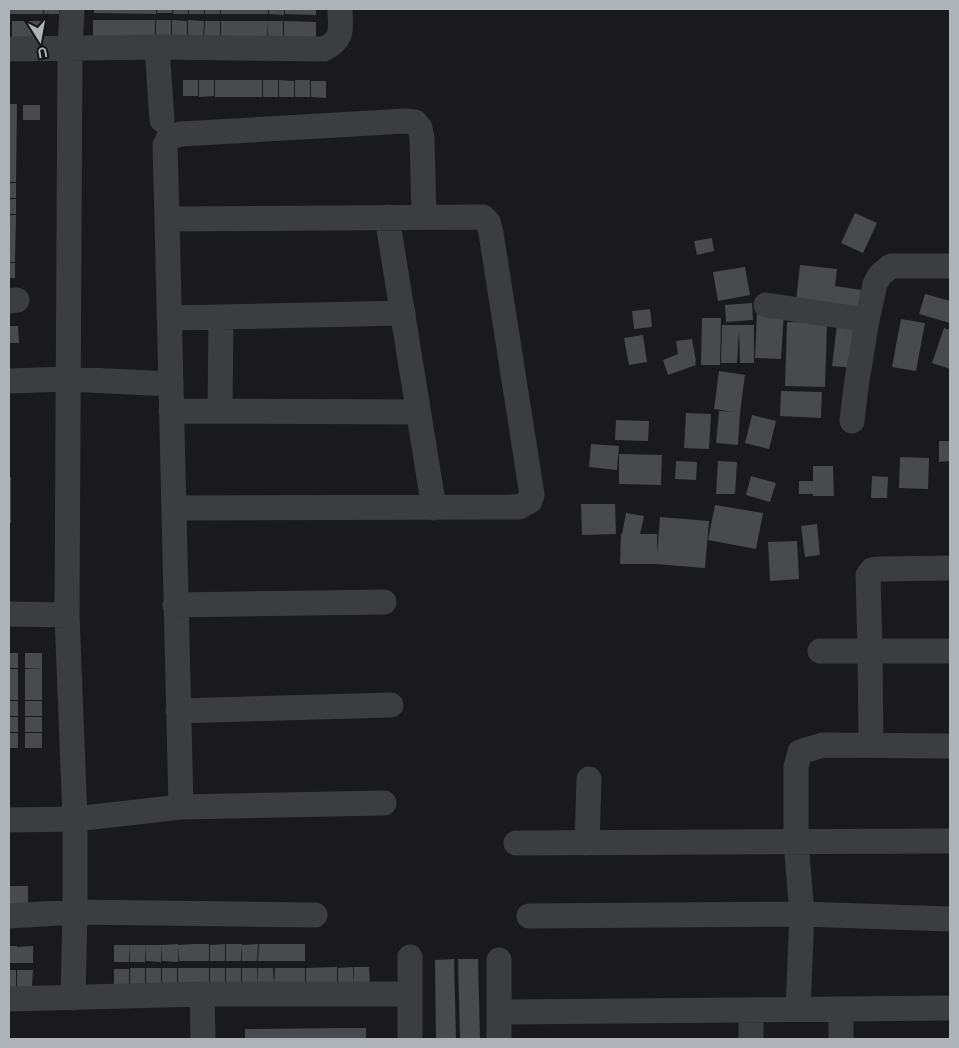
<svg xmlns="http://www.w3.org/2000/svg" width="959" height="1048" viewBox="0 0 959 1048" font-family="'Space Grotesk',sans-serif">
<rect width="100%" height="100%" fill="#1a1a1c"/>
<!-- building -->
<path fill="#494a4e" d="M9,9H43V14H9Z
M44,9H59V14H44Z
M94,9H156V14L94,13Z
M157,9H172V13H157Z
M173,9H188V14H173Z
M189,9H204V14H189Z
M205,9H220V14H205Z
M221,9H268V14H221Z
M269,9H284V15L269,14Z
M285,9H316V15L285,14Z
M93,20H155V37H93Z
M156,20H171V37H156Z
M172,20L187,21V37H172Z
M188,20L204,21L203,38L188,37Z
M12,21H43L42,38L12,37Z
M205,21H220V38H204Z
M221,21H268L267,38H221Z
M268,21H283V38H268Z
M284,21L316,22V38H284Z
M183,80H198V96H183Z
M199,80H214V96L199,97Z
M215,80H262V97H215Z
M263,80H278V97H263Z
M279,80L294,81V97H279Z
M295,80H310V97H295Z
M311,81H326V98L311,97Z
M9,104H17L16,182H9Z
M23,105H40V120H23Z
M9,183H16V198H9Z
M9,199H16V214H9Z
M855,213L877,223L863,253L841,243Z
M9,215H16L15,262H9Z
M712,238L714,251L697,255L694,241Z
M9,263H15V278H9Z
M800,265L837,269L835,286L868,291L866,310L796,301Z
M745,267L750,295L718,301L713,272Z
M925,294L950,301V323L919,314Z
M752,303L753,320L726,322L725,305Z
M650,309L652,327L634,329L632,311Z
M757,311L784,312L781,359L755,358Z
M702,318H721L720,365H701Z
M901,319L925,323L916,371L892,367Z
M787,322L827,323L825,387L785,386Z
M837,324L859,327L854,368L832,366Z
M722,325H754V363H740L739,330L737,363H721Z
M9,326H18L19,343H9Z
M944,328L950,330V369L932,363Z
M643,335L647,362L629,365L624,338Z
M692,339L696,361L695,362L696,365L668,375L663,360L678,354L676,341Z
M719,371L745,375L740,413L738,445L716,443L719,411L733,412L714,409Z
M781,391L822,392L821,418L780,416Z
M686,413L711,414L709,449L684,448Z
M752,415L776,421L769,449L745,443Z
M616,420L649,421L648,441L615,440Z
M939,441H950V461L939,462Z
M591,444L619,446L617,470L589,467Z
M619,454L662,455L661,485L619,484Z
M900,457L929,458L928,489L899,488Z
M676,461L697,462L696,480L675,479Z
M718,461L737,462L735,494H716Z
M813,466H833L834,496H813V494H799V481H813Z
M751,476L776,483L770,502L746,495Z
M872,476L888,477L887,498H871Z
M9,477H11V523H9Z
M581,504H615L616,534L582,535Z
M715,505L763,513L756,549L708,540Z
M626,513L644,516L640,534H657V554L660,517L709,521L705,568L656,564H620L621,533L622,534Z
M817,524L820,555L805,557L801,526Z
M797,541L799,579L770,581L768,542Z
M9,653H18V668H9Z
M25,653H42V669L25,668Z
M9,669H18V700H9Z
M25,669H42V700H25Z
M9,701H18V716H9Z
M25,701H42V716H25Z
M9,717H18V732H9Z
M25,717H42V732H25Z
M9,733H18V748H9Z
M25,733H42V748H25Z
M9,886H28V905H9Z
M178,944V962L162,961V945Z
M194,944H209V961H179L178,945Z
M225,944V961H210V945Z
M226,944H242L241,961H226Z
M258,944L257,961H242V945Z
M259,944H305V961H258Z
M114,945H130L129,962H114Z
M130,945H146L145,962H130Z
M146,945H162L161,962L146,961Z
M9,946H17V963H9Z
M33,946V963H17V947Z
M454,959L456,1039H436L435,960Z
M458,959H478L480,1039H460Z
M337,967V984H306V968Z
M353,967L354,984H338V968Z
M354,967H369L370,984H354Z
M130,968H145V985H130Z
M146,968H161V985H146Z
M162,968H177V985H162Z
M178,968H209V985H178Z
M210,968H225V985H210Z
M226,968H241V985H226Z
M242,968H257L258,985H242Z
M258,968H273L274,985H258Z
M275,968H305V985H274Z
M114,969H129V985H114Z
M9,970H16V987H9Z
M17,970H33L32,987H17Z
M339,1028H366V1039H245V1029Z"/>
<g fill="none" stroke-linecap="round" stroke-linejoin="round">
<!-- street -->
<path stroke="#3c3d40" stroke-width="25" d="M72,9L70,48L67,615L75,819V912L73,998
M157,47L162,120
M9,49L157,47L324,49C345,38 340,29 340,9
M387,217L434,508
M167,219L483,217L488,222L491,233L532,495L530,501L519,507L174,508
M9,301L17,300
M766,305L867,320
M169,318L403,313
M9,381L68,379L171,384
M171,411L418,412
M220,411L221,317
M852,421L856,387L867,320L875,284L880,275L891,266H950
M175,605L384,602
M9,614L67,615
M820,651H950
M178,711L391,705
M871,745L870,651L868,575L872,570L881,569L950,568
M181,807L384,803
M9,820L75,819L181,807L167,219L165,145L169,137L181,134L405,121L415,122L420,128L422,138L424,217
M516,843L950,841
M587,843L589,779
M9,916L75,912L315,915
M529,916L802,914L950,919
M410,957V1039
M202,994H410
M9,999L202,994L203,1039
M798,1009L802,914L796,842V767L800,752L823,745L950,746
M841,1009V1039
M499,1012L950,1008
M499,1039V960
M751,1039V1010"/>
</g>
<!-- border -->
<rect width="959" height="1048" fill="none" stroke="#aeb3ba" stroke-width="20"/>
<!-- north arrow -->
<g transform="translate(40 40) rotate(169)" stroke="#151517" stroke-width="4" paint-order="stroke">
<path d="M0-4L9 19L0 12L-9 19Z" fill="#aeb3ba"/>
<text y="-8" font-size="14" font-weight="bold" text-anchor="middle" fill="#aeb3ba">U</text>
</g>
</svg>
